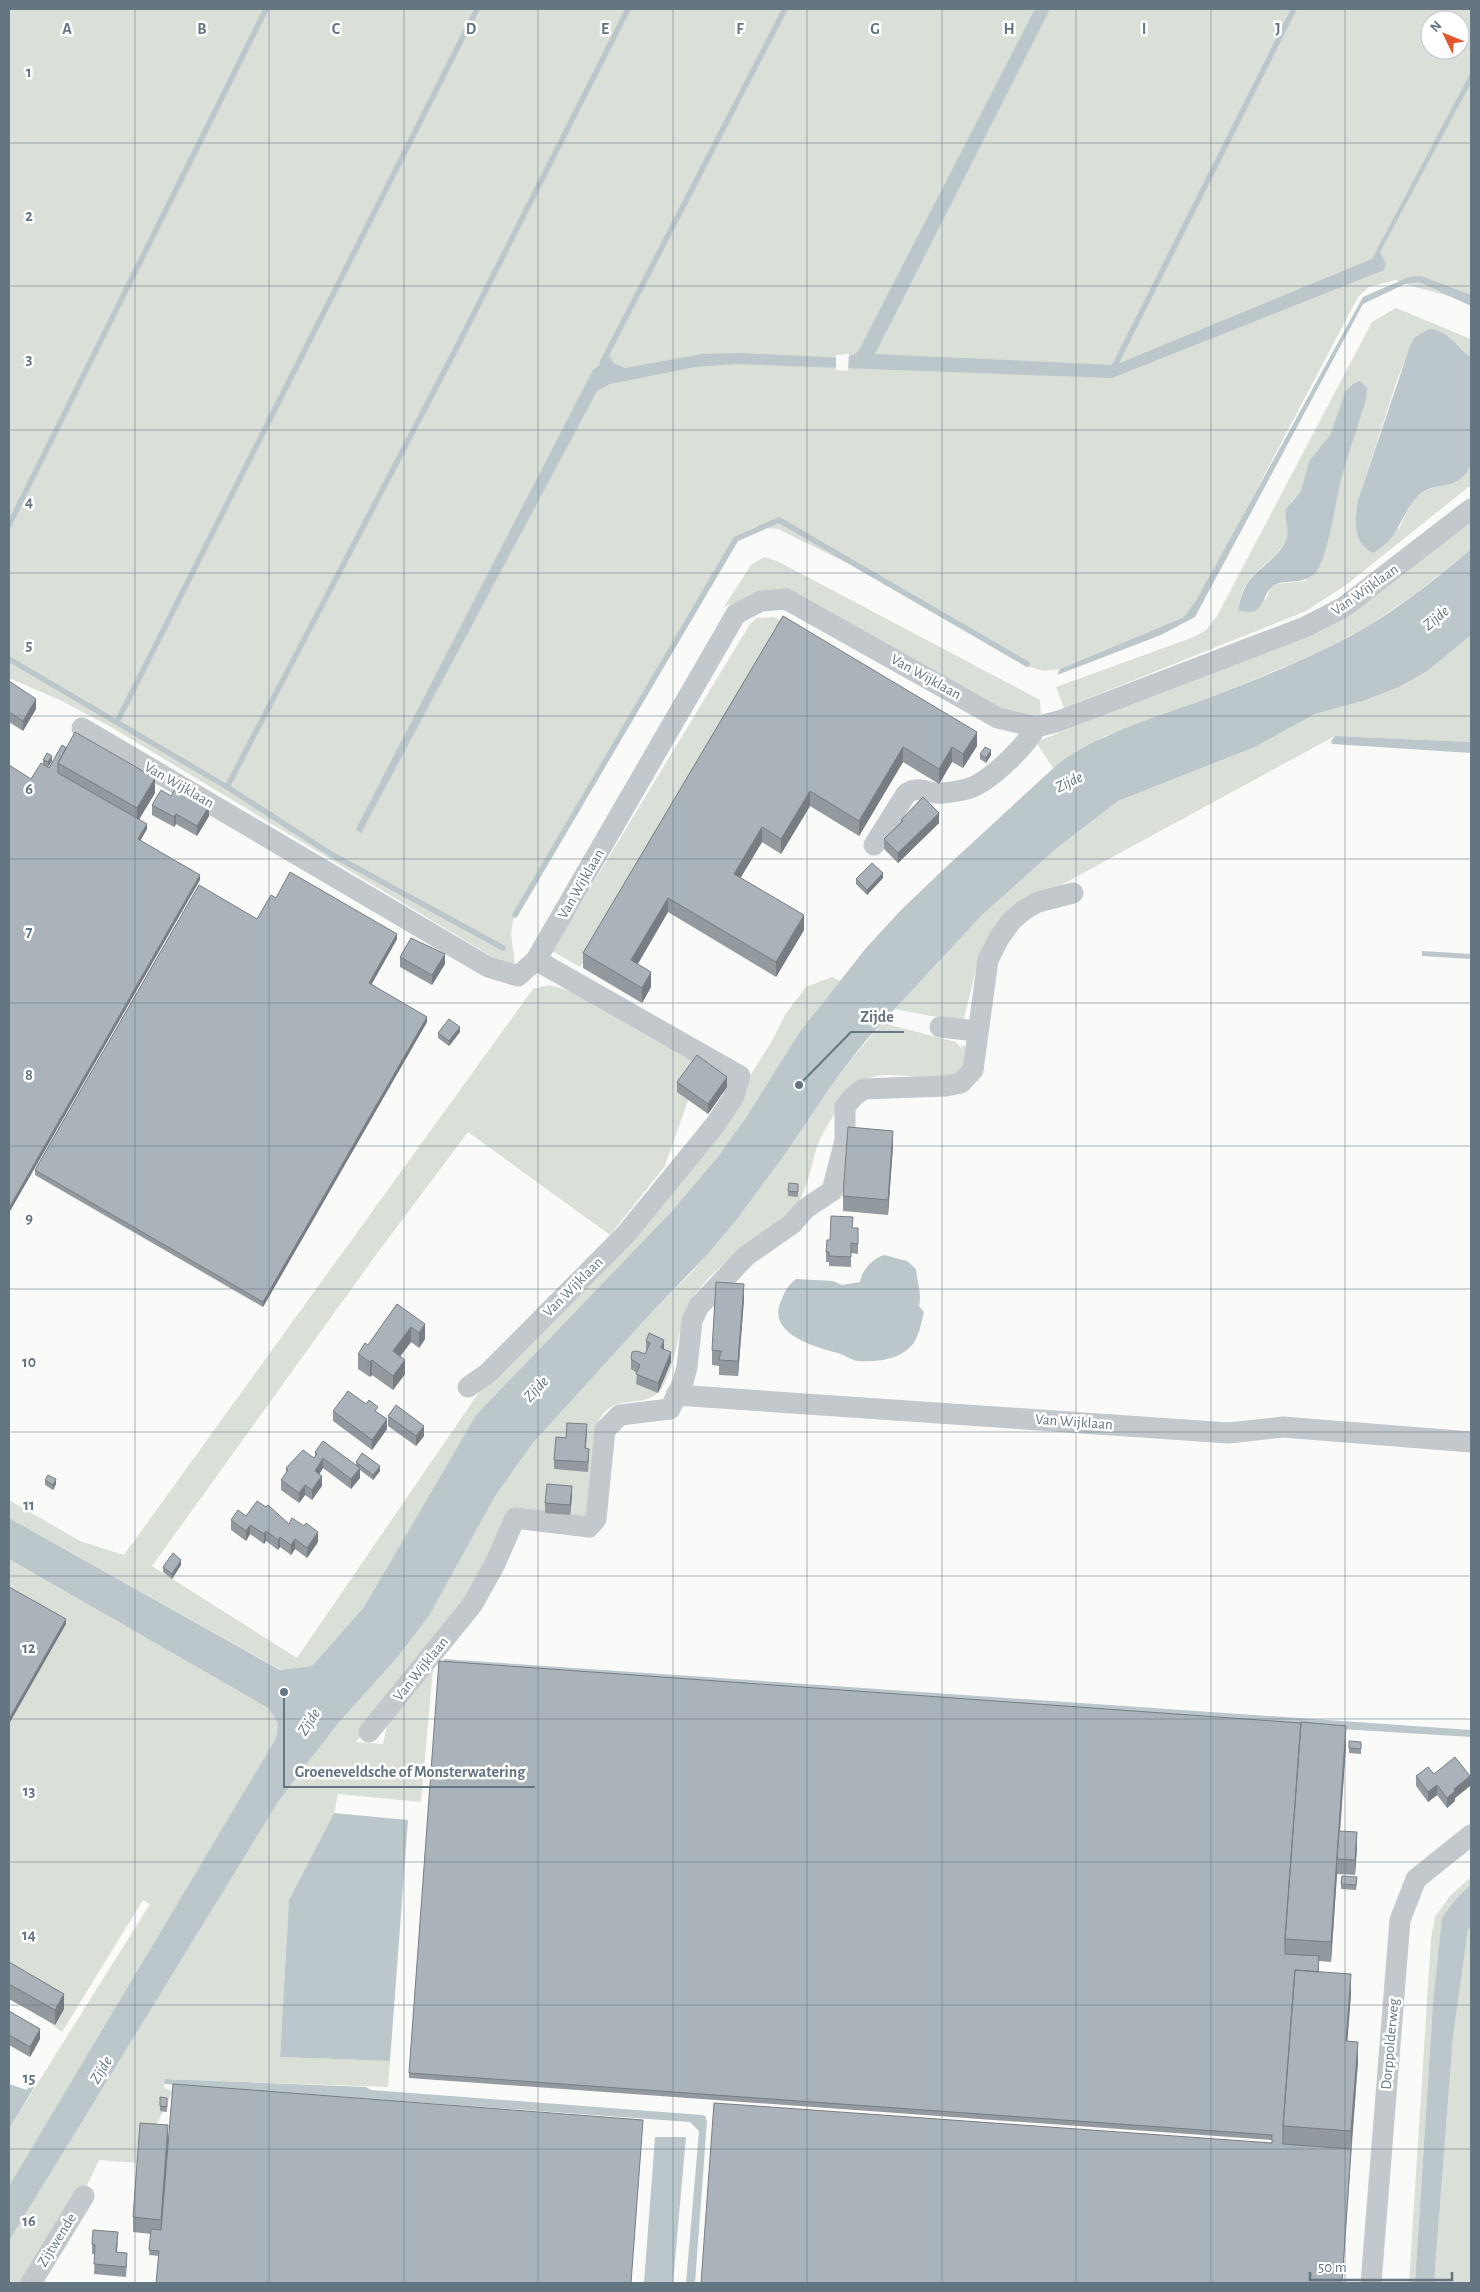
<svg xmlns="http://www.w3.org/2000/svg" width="1480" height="2292" viewBox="0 0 1480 2292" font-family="'Alegreya Sans',sans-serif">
<rect width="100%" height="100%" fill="#fafaf8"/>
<!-- green -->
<path fill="#dadfd7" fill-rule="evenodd" d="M9,9H1471V302L1411,286L1396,280L1369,287L1358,297L1191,614L1060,669L1044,671L1026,666L851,565L778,529L754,527L736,538L514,915L511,934L516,971L111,727L60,700L9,678ZM1430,20H1460V50H1430Z
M1396,308L1471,339V357L1448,336L1414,338L1397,380L1358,500L1399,529C1405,517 1410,500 1422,493C1439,482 1460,487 1471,465V485L1346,585L1306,611L1064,708L1056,687L1194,637L1206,630L1217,616L1372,322ZM1345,392L1341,478L1320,565L1318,570L1305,581L1277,584L1271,588L1266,599L1238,606L1244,587L1253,575L1277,553L1287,539L1291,502L1301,491L1309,461L1330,435Z
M1471,515V549L1415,594L1368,626L1320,652L1219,694L1105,736L1053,768L1036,742L1245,658Z
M764,557L777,561L1040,700L1041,717L1016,723L847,630L755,596L724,607L751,565Z
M774,617L785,622L580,967L552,951L750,624L757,618Z
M1471,635V742L1335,736L1004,916L978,962L963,1022L895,1009L982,915L1057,848L1118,801L1255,747L1315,714L1363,701L1399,687L1427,670Z
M832,977L840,981L799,1033L747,1116L716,1159L671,1212L476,1415L364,1607L312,1666L281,1670L9,1518V1500L80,1541L124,1555L533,989L549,985L570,991L701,1063L665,1166L610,1235L468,1132L378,1252L152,1566L297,1658L486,1382L743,1087L772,1041L785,1015L806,987Z
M884,1020L890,1025L956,1042L961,1048L963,1045L969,1049L960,1077C951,1078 942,1080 934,1079C915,1078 878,1069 863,1082C845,1096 823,1128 816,1150C810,1170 806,1196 791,1213C784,1221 773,1227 764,1233C740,1251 714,1269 696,1293C677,1319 679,1357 663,1386C648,1414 612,1387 597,1425L586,1516L517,1512L446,1635L356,1742L383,1744L390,1712L434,1657L421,1802L338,1794L334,1813L289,1900L280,2057L390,2061L388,2087L165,2079L164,2088L173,2091L138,2163L99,2160L86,2188L25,2283H9V2241L278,1802L312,1757L340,1721L396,1659L429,1616L494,1498L532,1444L652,1312L692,1272L735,1222L785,1154L838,1076Z
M9,1559L268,1708L278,1723L276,1738L9,2186V2129L150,1904L143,1900L62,2032L9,1992Z
M1471,1877V1884L1455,1900L1433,2003L1415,2283H1409L1431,1939L1435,1917L1450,1896Z
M1471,1926V2283H1434L1453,2037L1468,1930Z"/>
<!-- water -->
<path fill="#bbc7cb" d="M1035,9H1050L875,354L1115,365L1372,259L1471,72V83L1380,252L1386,264L1384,270L1112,378L737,364L695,367L610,384L597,391L361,833L356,829L593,370L610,356L613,363L625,368L702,354L739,353L846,358L858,352Z
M1421,276L1471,295V306L1419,282L1405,284L1363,304L1195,617L1161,635L1057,675L1060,669L1184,617L1197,599L1363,297L1409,277Z
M1429,329C1448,330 1457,347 1471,357V465C1457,493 1437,480 1420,494C1400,512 1402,537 1373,553C1352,542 1355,520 1358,500L1409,349L1414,338Z
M1360,381L1367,388L1366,399C1358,426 1348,453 1341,480C1336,499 1328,558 1316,572C1302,588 1282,576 1271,588C1263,596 1264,606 1254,612L1239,611C1238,605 1240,601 1242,595C1249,570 1276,563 1286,540C1290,531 1284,519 1286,509L1301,491L1309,461L1330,435L1345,392L1353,384Z
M1471,549V635L1427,671L1399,687L1363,701L1315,714L1255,747L1118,801L1057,848L982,915L867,1039L838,1076L785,1154L735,1222L705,1257L652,1312L532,1444L494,1498L429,1616L396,1659L340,1721L312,1757L278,1802L9,2241V2186L276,1738L278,1723L268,1708L9,1559V1518L280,1670L312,1666L364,1607L476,1415L671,1212L716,1159L747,1116L799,1033L866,948L901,910L945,868L1059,763C1107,729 1166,715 1219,694C1269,674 1321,654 1368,626C1405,604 1439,576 1471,549Z
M1335,736L1471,742V753L1332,744L1331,741Z
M1422,951L1471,954V959L1422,956Z
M884,1255L907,1261L916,1269C917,1282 922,1293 919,1306L924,1312C921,1323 919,1339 910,1347C898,1360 876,1362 859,1361C852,1361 845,1355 838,1353C815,1347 766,1334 781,1301C785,1291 788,1285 796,1279L833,1281L842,1285L860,1282C862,1270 872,1259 884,1255Z
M444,1659L1471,1730V1737L1292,1726L443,1663Z
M334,1813L408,1820L390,2061L280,2057L289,1900Z
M1471,1884V1926L1468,1930L1453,2037L1434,2283H1415L1433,2003L1442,1918L1455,1900Z
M165,2079L366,2087L371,2090L702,2115L705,2116L707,2121L695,2283H686L699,2131L690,2122L164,2084Z
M38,2081L9,2129V2084L27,2090L32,2083Z
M655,2137H686L673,2283H644Z"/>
<!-- pier -->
<path fill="#fafaf8" d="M849,354L848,371L836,370V355Z"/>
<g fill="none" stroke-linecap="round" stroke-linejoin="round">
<!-- stream -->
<path stroke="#bbc7cb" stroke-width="5.5" d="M602,363L785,9
M1115,365L1294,9
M9,525L266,9
M9,659L227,787L331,854L503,948
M117,722L477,9
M227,787L458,345L628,9
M515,915L736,539L779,520L1027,664"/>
<!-- minor -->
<path stroke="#c3c8cc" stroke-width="21" d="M82,728L488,967L518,976L536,960
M874,845L906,794C919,784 928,795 943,793C953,792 963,791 973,787C993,778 1026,746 1036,727
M940,1027L977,1031
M468,1387L488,1373L626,1234L715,1125L733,1098L740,1076L536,960L736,614L761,601L786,599L998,718L1036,727L1059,721L1305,627L1344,607L1471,509
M676,1395L1229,1433L1283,1427L1471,1442
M369,1732L472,1605L495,1564L515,1518L589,1527L596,1519L605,1430L620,1415L670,1409L683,1382L687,1367L692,1321L699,1306L746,1256L792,1224L805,1209L832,1191L845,1140V1107L853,1097L863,1089L946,1086L961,1083L973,1070L988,960L999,938L1012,920L1024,910L1038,902L1073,893
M31,2283L84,2196
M1371,2283L1400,1920L1416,1879L1471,1835"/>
</g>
<!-- wall -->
<path fill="#929a9f" d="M783,616L977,746L963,768L952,762L939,784L903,762L859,836L810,806L781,854L762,842L740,878L804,930L776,977L668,912L638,964L651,987L642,1003L583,968V953Z
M9,681L36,709L23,731L9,722Z
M62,745L155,793L139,819L147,829L140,841L200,880L31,779L43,764V760L52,761L48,767L49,768Z
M980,754L991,755L986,763L980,759Z
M152,805L209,816L197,836L176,824L174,827L152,815Z
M901,820L939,823L898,863L884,849V839L901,822Z
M883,878L867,895L856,884V879Z
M276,898L397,939L372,984L427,1022L263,1307L35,1175V1170Z
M400,957L445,964L432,985L400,967Z
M460,1032L449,1046L438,1038V1033Z
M677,1082L727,1087L708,1114L677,1092Z
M893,1146L888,1215L843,1211V1196Z
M798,1184V1197L788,1196V1191Z
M853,1228L858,1238V1254L851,1253V1267L829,1266V1262H826V1252L830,1240Z
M744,1299L738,1376L719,1375V1366L712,1365V1350Z
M397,1304L425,1339L419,1348L411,1342L400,1356L405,1374L393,1390L372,1375L370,1377L358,1369V1354L368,1345Z
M646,1341L664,1349L671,1362L658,1393L636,1384L637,1373L631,1369V1359L645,1354L646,1351Z
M333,1411L378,1412L387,1429L372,1450L333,1421Z
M388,1416L424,1436L416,1446L388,1426Z
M587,1434L586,1448L589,1459L588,1472L554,1469V1460L566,1438Z
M315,1452L356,1465V1462L380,1471L373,1480L360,1470V1478L351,1489L323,1468L319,1474L322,1486L320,1488L312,1500L305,1495L299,1503L281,1490V1480L286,1473V1468L314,1458L315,1457Z
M45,1480L56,1484L53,1490L45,1485Z
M572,1496L570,1515L545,1513V1503Z
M246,1516L289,1524L318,1542L307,1558L295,1549L291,1555L280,1547L278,1550L266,1541L264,1544L250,1534L246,1541L231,1530V1520Z
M181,1565L172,1579L163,1572V1567Z
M1361,1742V1754L1349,1753V1748Z
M1346,1745L1340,1831L1357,1847L1355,1875L1337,1874L1331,1962L1319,1961V1972L1351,1993L1347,2041L1358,2061L1342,2283L1272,2143V2140L409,2078V2073Z
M1434,1774L1470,1786L1455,1798V1801L1447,1808L1437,1795L1428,1802L1416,1786V1776Z
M1357,1882L1356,1890L1341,1889V1884Z
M9,1962L64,2009L55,2025L9,1999Z
M9,2011L40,2039L30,2057L9,2045Z
M160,2097L167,2098V2112L160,2111Z
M643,2125L159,2256L149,2255L151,2234L133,2232V2217L168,2140Z
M118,2242L117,2252L127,2263L126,2277L94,2274L95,2254H92V2244Z"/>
<!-- shaded-wall -->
<path fill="#777d82" d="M36,699V709L23,731V721Z
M977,732V746L963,768V754Z
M903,747V762L859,836V821Z
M952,747V762L939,784V769Z
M991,750V755L986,763V758Z
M52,756V761L48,767V762Z
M155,778V793L137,823V808Z
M810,791V806L781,854V839Z
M209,806V816L197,836V826Z
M939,813V823L898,863V853Z
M176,814V824L174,827V817Z
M147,824V829L138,844V839Z
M762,827V842L734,889V874Z
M883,873V878L867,895V890Z
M200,875V880L9,1213V1208Z
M668,898V912L631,975V960Z
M804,915V930L776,977V962Z
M397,934V939L369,988V983Z
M445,954V964L432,985V975Z
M651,972V987L642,1003V988Z
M427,1017V1022L263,1307V1302Z
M460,1027V1032L449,1046V1041Z
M727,1077V1087L708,1114V1104Z
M893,1131V1146L888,1215V1200Z
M744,1284V1299L738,1376V1361Z
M425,1324V1339L419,1348V1333Z
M411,1327V1342L393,1366V1351Z
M664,1340V1350L661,1348Z
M671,1352V1362L658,1393V1383Z
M372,1360V1375L370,1377V1362Z
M405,1360V1374L393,1390V1376Z
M387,1419V1429L372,1450V1440Z
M424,1426V1436L416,1446V1436Z
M323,1458V1468L315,1481V1471Z
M380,1466V1471L373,1480V1475Z
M360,1468V1478L351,1489V1479Z
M322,1476V1486L312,1500V1490Z
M56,1479V1484L53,1490V1485Z
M305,1485V1495L299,1503V1493Z
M572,1486V1496L570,1515V1505Z
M250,1525V1534L246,1541V1531Z
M266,1531V1541L264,1544V1534Z
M318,1532V1542L307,1558V1548Z
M280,1537V1547L278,1550V1540Z
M295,1539V1549L291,1555V1545Z
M181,1560V1565L172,1579V1574Z
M66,1619V1624L9,1724V1719Z
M1346,1726V1745L1338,1859H1337V1874L1331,1962V1942Z
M1470,1776V1786L1455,1798V1801L1447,1808V1798L1454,1789Z
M1437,1785V1795L1428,1802V1792Z
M1357,1832V1847L1355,1875V1860Z
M1351,1974V1993L1346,2061V2041Z
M64,1994V2009L55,2025V2010Z
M40,2029V2039L30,2057V2047Z
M1358,2042V2061L1351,2151V2131Z
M168,2125V2140L161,2235V2220Z"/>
<!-- building -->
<path fill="#aab3b9" stroke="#777d82" d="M783,616L977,732L963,754L952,747L939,769L903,747L859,821L810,791L781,839L762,827L734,874L804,915L776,962L668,898L631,960L651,972L642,988L583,953Z
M9,681L36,699L23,721L9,712Z
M75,732L155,778L137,808L58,763Z
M62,745L66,748L58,763V773L147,824L138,839L200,875L9,1208V765L31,779L41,763L49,768Z
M985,747L991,750L986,758L980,754Z
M47,753L52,756L48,762L43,760Z
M177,786L209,806L197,826L176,814L174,817L152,805L161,790L171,796Z
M923,797L939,813L898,853L884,839L903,821L901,820Z
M872,863L883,873L867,890L856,879Z
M290,872L397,934L369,983L427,1017L263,1302L35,1170L199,885L257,919L271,895L276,898Z
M411,938L445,954L432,975L400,957Z
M449,1019L460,1027L449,1041L438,1033Z
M697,1055L727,1077L708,1104L677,1082Z
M848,1127L893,1131L888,1200L843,1196Z
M789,1183L798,1184V1192L788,1191Z
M831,1216L853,1217L852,1228H858V1244L851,1243V1257L829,1256V1252H826L827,1240H830Z
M716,1282L744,1284L738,1361L719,1360L721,1351L712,1350Z
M397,1304L425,1324L419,1333L411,1327L393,1351L405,1360L393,1376L372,1360L370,1362L358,1354L365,1343L368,1345Z
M649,1333L664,1340L661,1348L671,1352L658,1383L636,1374L640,1365L631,1359L632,1352L637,1351L645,1354L650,1343L646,1341Z
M348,1391L366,1404L369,1400L378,1407L375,1411L387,1419L372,1440L333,1411Z
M396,1405L424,1426L416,1436L388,1416Z
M567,1423L587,1424L585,1448L589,1449L588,1462L554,1460L556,1437L566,1438Z
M323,1441L360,1468L351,1479L323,1458L315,1471L322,1476L320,1478L312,1490L305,1485L299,1493L281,1480L288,1470L286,1468L303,1450L314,1458L317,1454L315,1452Z
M362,1453L380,1466L373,1475L356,1462Z
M48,1475L56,1479L53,1485L45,1480Z
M547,1484L572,1486L570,1505L545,1503Z
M257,1501L266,1507L268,1505L289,1524L292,1518L304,1526L306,1523L318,1532L307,1548L295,1539L291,1545L280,1537L278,1540L266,1531L264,1534L250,1525L246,1531L231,1520L238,1510L246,1516Z
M173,1553L181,1560L172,1574L163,1567Z
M9,1587L66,1619L9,1719Z
M439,1661L1301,1723L1285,1939V1954L1319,1956L1318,1972L1295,1970L1283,2126V2144L1351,2149L1342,2283H701L714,2103L1272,2143V2135L409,2073Z
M1301,1722L1346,1726L1331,1942L1285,1939Z
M1349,1741L1361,1742V1749L1349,1748Z
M1455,1757L1470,1776L1454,1789L1455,1791L1447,1798L1437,1785L1428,1792L1416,1776L1428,1767L1434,1774Z
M1339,1831L1357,1832L1355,1860L1337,1859Z
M1342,1876L1357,1877L1356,1885L1341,1884Z
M9,1962L64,1994L55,2010L9,1984Z
M1295,1970L1351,1974L1346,2041L1358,2042L1351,2131L1283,2126Z
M9,2011L40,2029L30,2047L9,2035Z
M173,2084L643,2120L631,2283H156L159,2251L149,2250L151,2229L161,2230Z
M160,2097L167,2098V2107L160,2106Z
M140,2123L168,2125L161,2220L133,2217Z
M93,2230L118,2232L116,2252L127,2253L126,2267L94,2264L95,2245L92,2244Z"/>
<!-- grid -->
<path fill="none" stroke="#657683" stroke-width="1" stroke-opacity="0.55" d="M135,9V2283M269,9V2283M404,9V2283M538,9V2283M673,9V2283M807,9V2283M942,9V2283M1076,9V2283M1211,9V2283M1345,9V2283M9,143H1471M9,286H1471M9,430H1471M9,573H1471M9,716H1471M9,859H1471M9,1003H1471M9,1146H1471M9,1289H1471M9,1432H1471M9,1576H1471M9,1719H1471M9,1862H1471M9,2005H1471M9,2149H1471"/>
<g text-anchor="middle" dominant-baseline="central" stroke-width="5" stroke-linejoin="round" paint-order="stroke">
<!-- street labels -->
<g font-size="15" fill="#657683" stroke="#fff">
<text transform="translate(1365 590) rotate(-35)">Van Wijklaan</text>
<text transform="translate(926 677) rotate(29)">Van Wijklaan</text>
<text transform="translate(179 785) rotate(30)">Van Wijklaan</text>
<text transform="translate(581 884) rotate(-60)">Van Wijklaan</text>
<text transform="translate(573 1287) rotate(-45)">Van Wijklaan</text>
<text transform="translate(1074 1422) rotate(4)">Van Wijklaan</text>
<text transform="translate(421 1669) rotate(-51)">Van Wijklaan</text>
<text transform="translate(1390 2044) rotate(-85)">Dorppolderweg</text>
<text transform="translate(57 2240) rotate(-58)">Zijtwende</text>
</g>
<!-- water labels -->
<g font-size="16" font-style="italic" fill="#60757c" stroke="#fff">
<text transform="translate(1436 618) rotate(-40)">Zijde</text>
<text transform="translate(1069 782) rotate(-26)">Zijde</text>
<text transform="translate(536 1389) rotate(-47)">Zijde</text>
<text transform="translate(309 1722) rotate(-57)">Zijde</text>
<text transform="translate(101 2070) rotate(-59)">Zijde</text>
</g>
</g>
<g font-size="16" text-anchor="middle" font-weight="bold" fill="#657683" stroke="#fff" stroke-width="5" stroke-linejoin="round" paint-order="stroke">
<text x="67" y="34">A</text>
<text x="202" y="34">B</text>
<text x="336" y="34">C</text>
<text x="471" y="34">D</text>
<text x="605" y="34">E</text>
<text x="740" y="34">F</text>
<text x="875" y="34">G</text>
<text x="1009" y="34">H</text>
<text x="1144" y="34">I</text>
<text x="1278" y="34">J</text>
<text x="29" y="77">1</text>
<text x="29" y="221">2</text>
<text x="29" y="364">3</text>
<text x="29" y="507">4</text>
<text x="29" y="650">5</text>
<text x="29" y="794">6</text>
<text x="29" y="937">7</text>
<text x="29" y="1080">8</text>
<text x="29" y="1223">9</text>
<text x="29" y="1367">10</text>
<text x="29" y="1510">11</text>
<text x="29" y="1653">12</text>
<text x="29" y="1796">13</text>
<text x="29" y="1940">14</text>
<text x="29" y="2083">15</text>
<text x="29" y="2226">16</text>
</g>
<!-- callouts -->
<path fill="none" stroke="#657683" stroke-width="2" d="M799 1085L851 1032H904M284 1692L284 1787H535"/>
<g fill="#657683" stroke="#fff" stroke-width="2">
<circle cx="799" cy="1085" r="5"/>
<circle cx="284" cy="1692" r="5"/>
</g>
<g font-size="16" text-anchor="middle" font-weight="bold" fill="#657683" stroke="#fff" stroke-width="5" stroke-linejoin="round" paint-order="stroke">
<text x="877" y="1022">Zijde</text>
<text x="410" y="1777">Groeneveldsche of Monsterwatering</text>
</g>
<!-- border -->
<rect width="1480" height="2292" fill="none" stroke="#657683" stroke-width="20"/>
<!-- north arrow -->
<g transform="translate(1445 35) rotate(313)"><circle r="24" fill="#ffffff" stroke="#c1c8cd"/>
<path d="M0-4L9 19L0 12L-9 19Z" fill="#e4572e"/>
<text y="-8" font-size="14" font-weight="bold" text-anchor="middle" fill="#657683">N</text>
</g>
<!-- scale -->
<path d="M1310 2272v8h142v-8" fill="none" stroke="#657683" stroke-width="2.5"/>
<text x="1318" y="2272" font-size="15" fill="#657683" stroke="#ffffff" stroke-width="4" paint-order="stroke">50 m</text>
</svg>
